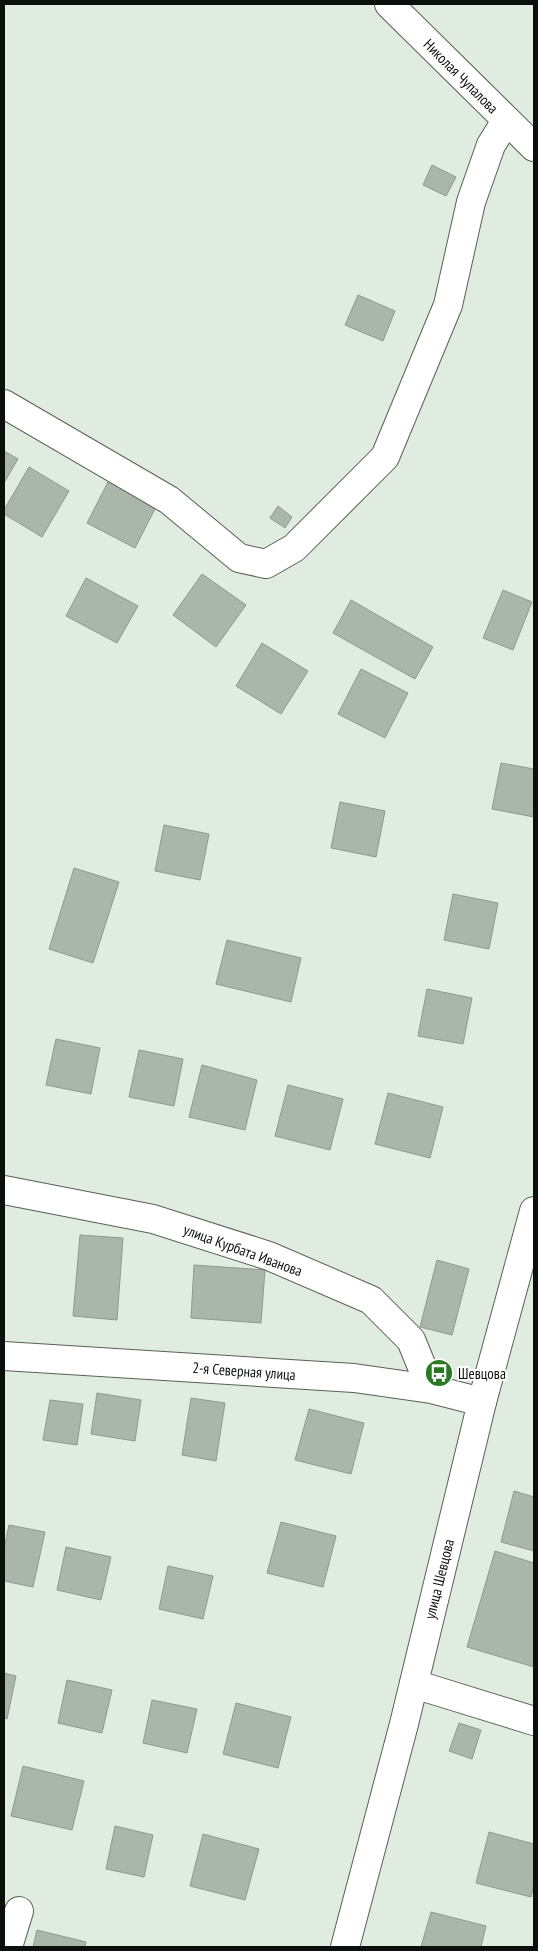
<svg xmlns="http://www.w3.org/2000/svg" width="538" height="1951" viewBox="0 0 538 1951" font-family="'PT Sans Narrow',sans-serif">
<rect width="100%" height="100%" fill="#e0ecdf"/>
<!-- building -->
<path fill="#abb6aa" stroke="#8f998e" d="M432,165L456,177L446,196L423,185Z
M358,295L395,311L383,341L345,325Z
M4,451L18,459L4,483Z
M29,467L69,491L42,537L4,514V510Z
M110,478L158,503L135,548L87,523Z
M278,506L292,517L285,528L270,518Z
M202,574L246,605L216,647L173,615Z
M86,578L138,606L117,643L66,616Z
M503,590L532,602L513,650L483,638Z
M351,600L433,647L415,679L333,633Z
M262,643L308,671L281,714L236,686Z
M361,669L408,693L385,738L338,714Z
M501,763L534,769V817L492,809Z
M340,802L385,811L376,857L331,848Z
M164,825L209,834L200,880L155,871Z
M74,868L119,882L93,963L49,949Z
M453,894L498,903L489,949L444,940Z
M227,940L301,958L291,1002L216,984Z
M427,989L472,998L463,1044L418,1036Z
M56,1039L100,1048L91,1094L46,1085Z
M139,1050L183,1059L174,1106L129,1097Z
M202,1065L257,1080L245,1130L189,1117Z
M288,1085L343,1099L330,1150L275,1136Z
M388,1093L443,1107L430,1158L375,1144Z
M80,1235L123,1238L117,1320L73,1316Z
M437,1260L469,1269L452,1335L420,1327Z
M194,1265L265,1270L261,1323L191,1318Z
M97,1393L141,1400L135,1441L91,1434Z
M191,1398L225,1403L216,1461L182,1455Z
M50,1400L83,1404L77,1445L43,1440Z
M309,1409L364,1423L351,1474L295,1460Z
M514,1491L534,1497V1551L501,1542Z
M281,1522L336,1536L323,1587L267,1573Z
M9,1525L45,1532L33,1587L4,1581V1548Z
M66,1547L111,1557L101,1600L57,1590Z
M495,1551L534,1563V1667L467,1647Z
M168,1566L213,1576L203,1619L159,1609Z
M4,1673L16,1676L7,1719L4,1718Z
M67,1680L112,1690L102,1733L58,1723Z
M152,1700L197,1709L187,1753L143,1743Z
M236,1703L291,1717L278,1768L223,1754Z
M459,1723L481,1730L472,1759L449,1751Z
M23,1766L84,1781L72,1830L11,1816Z
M115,1826L153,1835L144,1877L106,1869Z
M489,1832L534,1844V1885L531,1897L476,1883Z
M203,1834L259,1849L245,1900L190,1886Z
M431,1912L486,1926L481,1947H421Z
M37,1930L86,1942L85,1947H33Z"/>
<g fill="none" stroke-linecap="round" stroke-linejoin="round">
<defs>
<path id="minor" d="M389,4L534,147
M4,404L169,500L239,558L266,564L294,548L385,457L448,305L471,202L491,145L506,121
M4,1190L153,1219L269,1256L371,1300L411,1340L431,1389
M4,1356L354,1378L431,1389L482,1402
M414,1684L534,1721
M8,1947L19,1911"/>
<path id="secondary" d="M345,1947L404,1724L482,1402L534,1211"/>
</defs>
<!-- minor casing -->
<use href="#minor" stroke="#586156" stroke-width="30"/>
<!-- secondary casing -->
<use href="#secondary" stroke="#586156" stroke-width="30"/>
<!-- minor -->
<use href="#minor" stroke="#fff" stroke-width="28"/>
<!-- secondary -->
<use href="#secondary" stroke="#fff" stroke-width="28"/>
</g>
<!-- icons -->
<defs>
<symbol id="bus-disc" viewBox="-11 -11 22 22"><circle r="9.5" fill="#297923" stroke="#fff"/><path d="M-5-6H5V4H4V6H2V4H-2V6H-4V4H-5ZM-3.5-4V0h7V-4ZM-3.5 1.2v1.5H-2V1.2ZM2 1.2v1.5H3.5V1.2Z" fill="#fff"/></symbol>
</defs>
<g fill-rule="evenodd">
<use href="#bus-disc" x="423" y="1357" width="32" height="32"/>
</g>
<g text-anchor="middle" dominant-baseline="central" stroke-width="4" stroke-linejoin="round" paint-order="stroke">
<!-- street labels -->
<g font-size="15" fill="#0c100c" stroke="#fff">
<text transform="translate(461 76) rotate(45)">Николая Чупалова</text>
<text transform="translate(243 1250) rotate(20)">улица Курбата Иванова</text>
<text transform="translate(244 1371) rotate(4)">2-я Северная улица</text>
<text transform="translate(439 1579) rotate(-76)">улица Шевцова</text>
</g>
<!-- poi labels -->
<g font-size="15" fill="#0c100c" stroke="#fff" text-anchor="start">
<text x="458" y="1373">Шевцова</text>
</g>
</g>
<!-- border -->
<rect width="538" height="1951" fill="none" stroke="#0c100c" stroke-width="10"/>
</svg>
